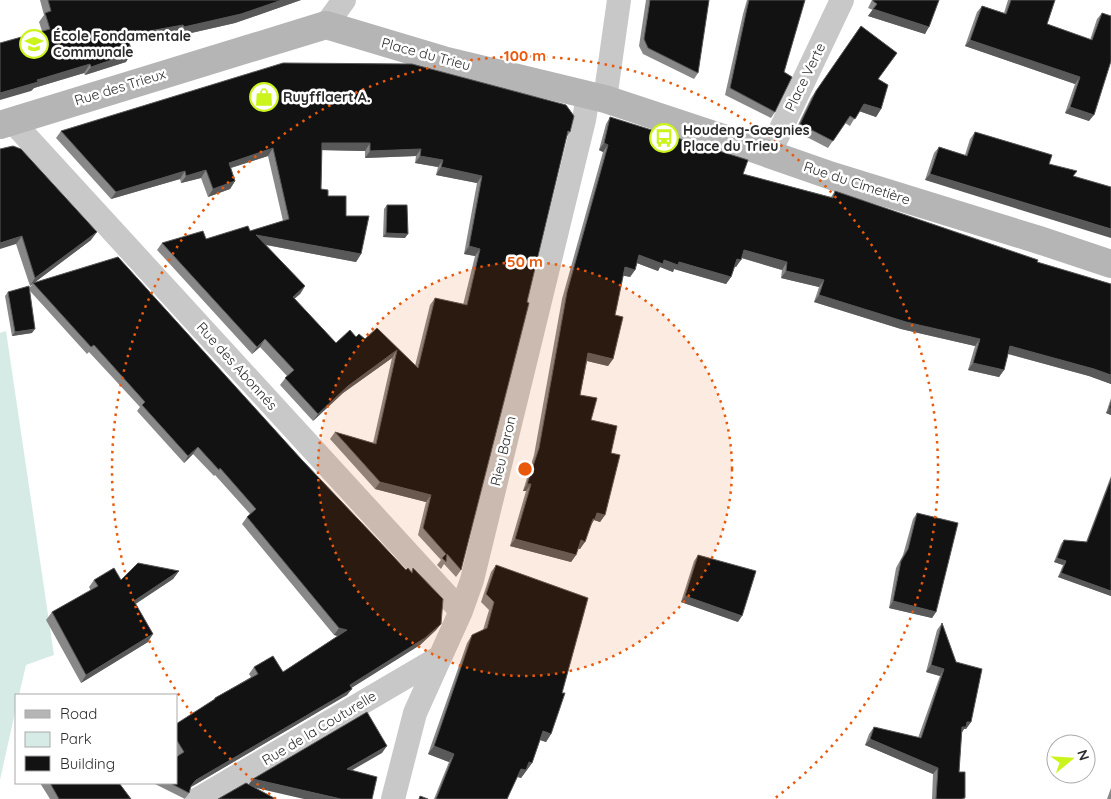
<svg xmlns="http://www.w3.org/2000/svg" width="1111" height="799" viewBox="0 0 1111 799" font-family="Quicksand,sans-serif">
<rect width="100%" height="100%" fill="#fff"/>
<!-- green -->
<path fill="#d7ebe6" d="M6,331L54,655L26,665L19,695H16V708L0,780V333Z"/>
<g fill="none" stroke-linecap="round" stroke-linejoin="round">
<!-- street -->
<path stroke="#c8c8c8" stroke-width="24" d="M326,25L344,0
M605,99L619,0
M12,121L461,611
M769,154L842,0
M198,799L440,657
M393,799L415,713L461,611L472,580L584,120L588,95"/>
<!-- secondary -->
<path stroke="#b5b5b5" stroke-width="28" d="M0,125L326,25L443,60L605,99L723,138L832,176L1039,240L1111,264"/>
</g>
<!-- wall -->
<path fill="#888" fill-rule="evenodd" d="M40,0H301L235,23L178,36L177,34L129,42L126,62L85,75L84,73L34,88L31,91L42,31L39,22L44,15Z
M646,0H709L698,73L694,79L643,54L639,46Z
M747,0H805L784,72L775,112L771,118L725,95L743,14Z
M872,0H939L925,34L868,16L873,10L868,8Z
M1008,0H1055L1047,24L1090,40L1097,19L1102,13L1089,121L1065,113L1075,84L965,46L977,12L982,6L1004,13Z
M861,26L878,79L881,109L876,117L859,111L850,126L845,123L828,148L795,131L811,98Z
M610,117L743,174L831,197L835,191L1037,262L1111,284V384L1089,376L1008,354L1004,370L999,377L968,370L975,346L901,329L814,302L819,287L781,278L782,270L741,258L736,267L735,266L731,277L726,284L674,269L673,272L660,267L658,271L637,263L635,270L630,277L623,275L615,315L613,359L608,366L587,361L580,395L591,420L611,453L605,515L600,522L594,520L590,525L580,549L578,548L576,555L571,562L510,546L526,491H523L534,455L562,299L603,152L599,150L606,124Z
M61,131L570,132L566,138L461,570L456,577L444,564L441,569L437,565L441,560L418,535L426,502L375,489L330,439L335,432L373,443L392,358L343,393L313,421L280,385L287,376L260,347L252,354L157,250L162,243L206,239L250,231L283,221L268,156L231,168L235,181L230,189L208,197L201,178L181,183L180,179L111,199L56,138ZM322,150L365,151V158L416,156L415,163L438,167L436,175L477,183L464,254L475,256L463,305L435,298L430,305L415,366L377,328L365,339L356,337L336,343L294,299L300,294L305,286L266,245L356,262L361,254L346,216L321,189Z
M975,132L1052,155L925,180L934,153L939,147L965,155L970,139Z
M0,149L91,240L35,282L302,460L406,570L411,572L413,568L441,624L436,630L420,645L351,688L347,695L191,787L189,793L185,799L153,783H176L178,756L176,753V724L213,701L215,698L251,677L249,674L254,667L283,672L338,636L334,635L242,524L247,517L250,514L215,475L214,476L193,454L184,463L137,411L140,407L89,352L87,354L30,291L32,333L12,336L5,296L8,292L29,288L32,285L30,286L16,244Z
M387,205L405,238L383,237L384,209Z
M1111,398V415L1106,413Z
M1111,476V596L1058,577L1063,565L1054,562L1061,544L1064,540L1086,542Z
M917,513L936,612L932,618L889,608L896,568L903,555L913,519Z
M698,555L738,622L681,602L694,561Z
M496,565L562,693L551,734L546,742L540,740L532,763L521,778L517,777L507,799H434L449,762L428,754L467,643L472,635L483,630L489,610L481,602L491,572Z
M179,571L173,579L135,604L148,642L81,683L46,620L52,612L91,591L89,587L94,580H121Z
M942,623L971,722L966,729H964L962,732L959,772L965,798L964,799H932L933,774L865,745L869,734L874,727L918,738L940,676L926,672L937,630Z
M40,783H119L131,799H50Z
M1111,788V799H1107Z"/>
<!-- shaded-wall -->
<path fill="#595959" d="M282,0H301L235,23L178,36L184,27Z
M873,9L929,27L925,34L868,16Z
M183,25L177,34L121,44L127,35Z
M970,40L1080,77L1075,84L965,46Z
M132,53L126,62L85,75L91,67Z
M90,64L84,73L34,88L31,91L0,100V93L37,80Z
M864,104L881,109L876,117L859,111Z
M1070,107L1094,115L1089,121L1065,113Z
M322,143H370L365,151L317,150Z
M604,143L608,145L603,152L599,150Z
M273,148L268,156L224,170L229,163Z
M421,149L416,156L365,158L370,151Z
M420,156L443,160L438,167L415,163Z
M441,167L482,176L477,183L436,175Z
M206,170L201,178L181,183L186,176Z
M185,171L180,179L111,199L116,192Z
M930,174L1111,229V238L925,180Z
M235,181L230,189L208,197L213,189Z
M97,232L91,240L34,283H33L30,286L35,278Z
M386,233L408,234L405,238L383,237Z
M256,235L361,254L356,262L251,242Z
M22,236L16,244L0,249V243Z
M469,246L480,249L475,256L464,254Z
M744,250L787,262L782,270L739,257Z
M639,255L679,262L731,277L726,284L674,269L673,272L660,267L658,271L634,262Z
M737,259L741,260L736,267L732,266Z
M625,267L635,270L630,277L620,275Z
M786,271L824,280L819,287L781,278Z
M305,286L300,294L288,304L293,297Z
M819,295L980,339L975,346L901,329L814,302Z
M35,329L32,333L12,336L15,332Z
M265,339L260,347L252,354L257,347Z
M1010,346L1094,369L1111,375V384L1089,376L1005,353Z
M397,350L392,358L343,393L313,421L318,414L348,386Z
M588,353L613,359L608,366L583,360Z
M973,363L1004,370L999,377L968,370Z
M1109,409H1111V415L1106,413Z
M198,447L193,454L184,463L188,456Z
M380,482L431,495L426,502L375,489Z
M527,484H531L526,491H523Z
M597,513L605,515L600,522L594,520L590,527L588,526Z
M515,539L576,555L571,562L510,546Z
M581,540L585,542L580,549L576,548Z
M1057,558L1066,561L1063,565L1054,562Z
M179,571L173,579L128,609L134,601Z
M1061,573L1111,591V596L1058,577Z
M685,596L742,616L738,622L681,602Z
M893,601L936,612L932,618L889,608Z
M441,624L436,630L420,645L345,692L350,685Z
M339,628L347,630L342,637L334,635Z
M153,634L148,642L81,683L86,675Z
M931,665L944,669L940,676L926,672Z
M352,689L347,695L191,787L186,793L196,780Z
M967,722H971L966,729H964L961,734L962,727Z
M543,731L551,734L546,742L537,739Z
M870,739L938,768L933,774L865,745Z
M387,746L382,753L342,776L347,769Z
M434,746L454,754L449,762L428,754Z
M529,762L532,763L521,778L516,776L521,769Z
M253,779L341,799H304L247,786Z"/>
<!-- building -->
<path fill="#121212" stroke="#595959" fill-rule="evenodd" d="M48,0H282L241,14L184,27L183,25L127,35L132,53L91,67L90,64L37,80L38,82L0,93V43L50,29L45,13L51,11Z
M650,0H709L698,73L648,48L644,39Z
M749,0H805L784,72L792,77L775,112L730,88L747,8Z
M873,0H939L929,27L873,9L877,4L873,1Z
M1011,0H1055L1047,24L1092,40L1102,13L1111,16V61L1094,115L1070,107L1080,77L970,40L982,6L1006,14Z
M861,26L897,53L878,79L888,85L881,109L864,104L855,119L850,116L833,141L800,124L816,91Z
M283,63L412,64L566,105L574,116L570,132L568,131L527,302L529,303L461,570L447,554L446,562L442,558L446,554L423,528L431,495L380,482L335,432L376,444L397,350L348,386L318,414L285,378L294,370L265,339L257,347L162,243L203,231L206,239L248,226L250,231L289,219L273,148L229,163L235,181L213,189L206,170L186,176L185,171L116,192L61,131ZM322,143H370V151L421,149L420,156L443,160L441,167L482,176L469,246L480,249L467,305L435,298L418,368L377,328L365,339L359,334L356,337L350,330L336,343L293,297L305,286L256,235L361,254L369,216H346V196H328V190L321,189Z
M610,117L748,160L743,174L833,198L835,191L1038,260L1037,262L1111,284V375L1094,369L1010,346L1004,370L973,363L980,339L906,322L819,295L824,280L786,271L787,262L744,250L741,260L737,259L731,277L679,262L678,265L664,260L663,264L639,255L635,270L625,267L615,315L623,317L613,359L588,353L580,395L597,398L591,420L617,426L611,453L620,455L605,515L597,513L595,519H593L585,542L581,540L576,555L515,539L531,484H527L539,448L567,292L608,145L604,143Z
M975,132L1052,155L1049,164L1077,171L1073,176L1111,187V229L930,174L939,147L967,156Z
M13,146L21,149L97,232L35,278L22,236L0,243V149Z
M387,205H407L408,234L386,233Z
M118,257L302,460L377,539L406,570L408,568L412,573L413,568L443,599L441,624L425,638L350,685L352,689L196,780L191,786L189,793L170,783H176V757L184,752L176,739V724L215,699V698L258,674L254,667L273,656L283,672L347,630L339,628L247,517L256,509L220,468L219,470L198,447L188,456L142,405L145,402L94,345L91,347L33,283Z
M29,286L35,329L15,332L8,292Z
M1111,402V409H1109Z
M1111,479V591L1061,573L1066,561L1057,558L1064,540L1087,542Z
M917,513L958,523L936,612L893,601L901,561L908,549Z
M698,555L756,571L742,616L685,596Z
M138,563L179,571L134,601L153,634L86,675L52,612L98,586L94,580L114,568L121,580Z
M496,565L588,598L562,693H565L551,734L543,731L532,763L529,762L526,770L521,769L507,799H436L454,754L434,746L472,635L487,628L494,602L486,594Z
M942,623L956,662L982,669L971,722H967L966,727H962L959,772H965V798H963V799H936L938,768L870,739L874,727L921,738L944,669L931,665Z
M367,712L387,746L347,769L377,777L372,799H341L253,779Z
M50,783H119L131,799H59Z
M246,783L276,799H218Z
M420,796L428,799H419Z"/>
<!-- distance rings -->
<circle cx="525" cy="469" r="207" fill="#e8590c" fill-opacity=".12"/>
<g fill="none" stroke="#e8590c" stroke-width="2.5" stroke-dasharray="2.5 5">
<circle cx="525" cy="469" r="207"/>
<path d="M276 799A413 413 0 1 1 774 799"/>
</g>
<!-- icons -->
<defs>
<symbol id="school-ring" viewBox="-11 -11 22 22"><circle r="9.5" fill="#fff" stroke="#caf41c" stroke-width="1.5"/><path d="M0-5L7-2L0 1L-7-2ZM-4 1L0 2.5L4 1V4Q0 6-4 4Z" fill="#caf41c"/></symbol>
<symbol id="shop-ring" viewBox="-11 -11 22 22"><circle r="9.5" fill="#fff" stroke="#caf41c" stroke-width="1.5"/><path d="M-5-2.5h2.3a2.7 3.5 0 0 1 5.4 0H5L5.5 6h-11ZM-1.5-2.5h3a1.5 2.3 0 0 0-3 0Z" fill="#caf41c"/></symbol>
<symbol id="bus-ring" viewBox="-11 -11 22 22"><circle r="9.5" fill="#fff" stroke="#caf41c" stroke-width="1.5"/><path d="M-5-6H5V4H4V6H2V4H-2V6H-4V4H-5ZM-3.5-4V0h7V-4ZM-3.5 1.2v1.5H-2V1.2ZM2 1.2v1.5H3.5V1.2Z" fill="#caf41c"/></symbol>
</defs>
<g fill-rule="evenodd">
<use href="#school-ring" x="18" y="28" width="32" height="32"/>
<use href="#shop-ring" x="248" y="81" width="32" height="32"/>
<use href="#bus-ring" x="648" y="122" width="32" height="32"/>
</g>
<g text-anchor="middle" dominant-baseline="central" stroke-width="5" stroke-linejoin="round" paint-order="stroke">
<!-- poi labels -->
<g font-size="14" font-weight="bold" fill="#2b2b2b" stroke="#fff" text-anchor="start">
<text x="53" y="36">École Fondamentale<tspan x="53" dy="16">Communale</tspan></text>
<text x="283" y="97">Ruyfflaert A.</text>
<text x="683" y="130">Houdeng-Gœgnies<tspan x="683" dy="16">Place du Trieu</tspan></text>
</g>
<!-- street labels -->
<g font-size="14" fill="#2b2b2b" stroke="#fff">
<text transform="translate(426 54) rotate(15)">Place du Trieu</text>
<text transform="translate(805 77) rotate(-64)">Place Verte</text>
<text transform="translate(120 87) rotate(-17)">Rue des Trieux</text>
<text transform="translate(857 183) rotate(18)">Rue du Cimetière</text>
<text transform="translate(237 366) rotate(48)">Rue des Abonnés</text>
<text transform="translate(503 451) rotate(-77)">Rieu Baron</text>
<text transform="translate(319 728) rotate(-31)">Rue de la Couturelle</text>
</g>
</g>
<circle cx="525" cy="469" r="8" fill="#e8590c" stroke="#fff" stroke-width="2.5"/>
<g font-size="15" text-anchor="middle" font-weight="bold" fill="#e8590c" stroke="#fff" stroke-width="5" stroke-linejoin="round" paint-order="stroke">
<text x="525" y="61">100 m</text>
<text x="525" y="267">50 m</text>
</g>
<!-- legend -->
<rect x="15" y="694" width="162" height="90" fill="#ffffff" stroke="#aaaaaa"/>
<rect x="25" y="710" width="25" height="8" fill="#b5b5b5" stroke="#aaaaaa"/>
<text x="60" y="719" font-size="15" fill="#2b2b2b">Road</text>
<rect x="25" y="732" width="25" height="15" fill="#d7ebe6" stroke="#aaaaaa"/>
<text x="60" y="744" font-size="15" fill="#2b2b2b">Park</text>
<rect x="25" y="756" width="25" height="15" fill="#121212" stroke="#aaaaaa"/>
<text x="60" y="769" font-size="15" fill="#2b2b2b">Building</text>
<!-- north arrow -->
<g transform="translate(1071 759) rotate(72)"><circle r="24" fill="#ffffff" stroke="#aaaaaa"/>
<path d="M0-4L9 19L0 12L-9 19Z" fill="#caf41c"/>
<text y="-8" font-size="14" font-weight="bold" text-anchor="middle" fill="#2b2b2b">N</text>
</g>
</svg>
